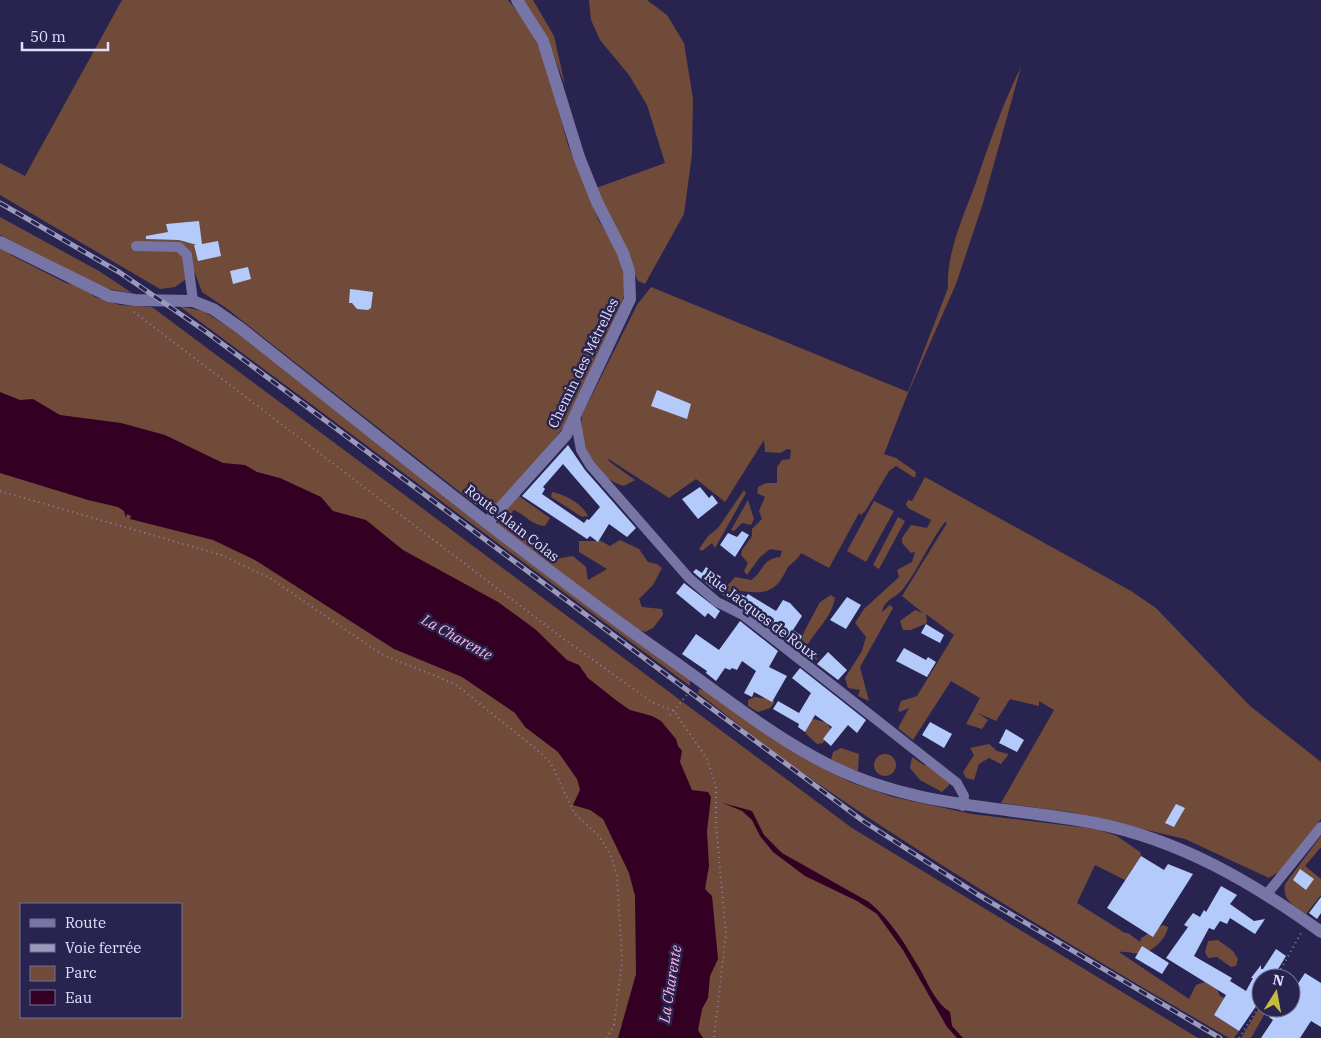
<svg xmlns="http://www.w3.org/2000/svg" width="1321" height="1038" viewBox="0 0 1321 1038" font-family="'IBM Plex Serif',serif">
<rect width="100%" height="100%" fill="#28244f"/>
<!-- green -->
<path fill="#704b3a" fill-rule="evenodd" d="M122,0H508L527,23L543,55L568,145L599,221L619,254L626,289L621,305L571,417L537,462L492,512L475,504L226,308L202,292L195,273L175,287L160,289L0,195V163L25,176Z
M523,0H533L554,36L565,85L547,39Z
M589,0H647L667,15L684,43L693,99L692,154L684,214L645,284L638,281L596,188L665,163L647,105L629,75L600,40L591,20Z
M1021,67L983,203L956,284L908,393L884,454L896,458L916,472L915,478L896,466L889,471L866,510L861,515L859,513L829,568L801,553C797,560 793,562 788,567C785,572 783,577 780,581C768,597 750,592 734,590L728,600L721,593L735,577L751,580C764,572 761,559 780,557L782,551L770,549L760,557L747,575L744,571L748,563L741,555L742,550L752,536V529L762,519L759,511L765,497L757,493L758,487L766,483H777V467L782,460L790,459L791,450L787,449L781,453L765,452L764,440L725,502L696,479L669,498L607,458L610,462L635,480L624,486C596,479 577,442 582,415L637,305L651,287L908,392L948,288C946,254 963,217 975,185C989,145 1002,105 1021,67Z
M0,217L99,271L132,293L102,288L0,235Z
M0,246H5L11,255L66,283L82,287L95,297L120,305L152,307L852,828L1198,1038H0ZM21,904H181V1017H21Z
M179,306L203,311L235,331L561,587L498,525V516L516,494L550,518L545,526C529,524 527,515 513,510L511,517L524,527L531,541L547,551L548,560L573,556L586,567L588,580L607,569L579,552V541H601L610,546L620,540L639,549L648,562L657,564L662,568L653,585L639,599L642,607L662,609L663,615L653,628L645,632L631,627L567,591L684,674L690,681V686Z
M925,477L1131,591L1156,608L1250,706L1321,762V819L1280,871L1269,878L1185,839L1069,812L1001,803L1054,710L1039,701V706L1010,699L996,721L978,713L988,720L982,729L966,724L980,698L951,681L913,740L898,728L909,708L900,712L898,710L901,701L917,696L954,635L926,614L927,623L911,630H903L900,621L915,610L923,613L902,596L947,523L945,522C929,543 919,568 903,589C896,598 884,599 882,612L890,605L893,608L860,667L869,701L858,696L860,690L848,688L845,678L862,651L866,637L855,623L864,609L899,577L897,570L912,562L915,552L911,553L902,543V538L911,525L927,528L931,520L908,508L906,504L908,500L912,501Z
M744,490L746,493L715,548L712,543L702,551L699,549L708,536L718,528Z
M552,492C564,494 583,504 588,516L582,517L551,497Z
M748,500L754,519L751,525L742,523L734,531L731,530Z
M874,501L894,511L866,562L847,551Z
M898,517L905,521L879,569L873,565Z
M831,595L835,598C831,619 815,630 806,648L818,659L816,660L800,652L799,649L804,632L820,602Z
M699,689L705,690L819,766L850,782L893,797L972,814L1096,829L1117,836L1140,852L1141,856L1125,880L1095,865L1077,903L1125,933H1128L1140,942L1141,938L1163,925L1168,927C1167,937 1154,951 1143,953C1136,955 1126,951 1119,952L1189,999L1196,985L1205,982L1217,989L1220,996L1225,998L1214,1015L1239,1031L1234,1038H1229C1087,955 945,871 810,778C771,752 735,721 698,693Z
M755,697L774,700V703L770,708L758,712L748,706V700Z
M814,719L827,723L831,730L823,743L817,744L806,734L805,728L808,722Z
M989,744L997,751L1009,754L1001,764L989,758L979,764L974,780L966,778L963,772L974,755L970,748Z
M841,748L859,754L858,771L842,768L831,760L833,752Z
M874 765a11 11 0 1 1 22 0a11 11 0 1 1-22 0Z
M912,757L924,765L943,768L948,773L950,784L942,792L920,780L910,768Z
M1321,836V847L1305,866L1321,879V895L1306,914C1294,905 1282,901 1285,884Z
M1218,940L1233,951L1238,959L1236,966L1231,967L1217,957L1208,958L1205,952L1208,941Z
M1261,1005V1008H1268L1251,1038H1241Z"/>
<!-- water -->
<path fill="#330023" d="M0,392L20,400L33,399L60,415L121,423L165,435L223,463L245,465L257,472L280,478L321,497L333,511L366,520L403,550L498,602L535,629L567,660L579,665L588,678L617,701L630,710L652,716L661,721L676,739L678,746L682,751L680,762L692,790L708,792L711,797L707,831L709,866L705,889L712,896L718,959L710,976L708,998L702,1009L698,1030L703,1038H618L636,974L635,896L629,873L603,819L590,810L573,805L580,790L577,779L558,752L525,727L515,713L462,677L394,649L255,560L213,540L130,519L131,516L127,514L126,518L124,511L118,507L88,500L0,473Z
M723,803L752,811L764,835L782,853L869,902C891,920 907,947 921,971C929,986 936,1003 950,1012L952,1026L963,1038H957L947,1027L903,950L877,914L857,901L805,876L773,852L760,836L752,820L742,811Z"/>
<!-- building -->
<path fill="#b3cafb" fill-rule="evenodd" d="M199,221L202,244L218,241L221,256L198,261L194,245H197L179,240L146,239V236L168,232L166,224Z
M248,267L251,279L233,284L230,271Z
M350,289L373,292L371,308L368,310L357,309L352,303H349Z
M657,390L691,404L687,419L651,406Z
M568,445L585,470L636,528L627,537L609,524L598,542L590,536L587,539L522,496ZM563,464L600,507L589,520L587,519L584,523L542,494L545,489L543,487Z
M700,487L709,498L712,495L718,503L698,519L682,499Z
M742,531L749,535L735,557L720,545L728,533L737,537Z
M706,567L721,577L713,589L693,572L696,569L702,573Z
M684,583L720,611L715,619L708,613L705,617L676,593Z
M736,591L746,597L748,594L776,611L783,600L790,603L802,616L793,630L802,636L798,644L788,638L786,640L747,610L731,601Z
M847,597L861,605L846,629L830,620Z
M740,621L778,651L769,667L787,676L772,702L754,692L752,697L744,693L756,671L742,661L737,670L732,668L730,670L725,668L716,681L706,673L707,671L682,654L696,634L719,650Z
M926,624L944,635L940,643L921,633Z
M904,648L926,660L928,657L936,662L927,677L896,661Z
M828,652L847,670L838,680L817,664Z
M800,668L866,720L857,733L848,725L831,746L823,739L832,727L815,715L805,732L798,727L799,724L773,709L778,701L799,713L811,693L792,678Z
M930,722L952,734L944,748L922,735Z
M1006,729L1024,740L1017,752L999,743Z
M1176,804L1185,808L1174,827L1165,823Z
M1141,856L1164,870L1168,864L1193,874L1153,937L1107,908Z
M1300,869L1314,879L1306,890L1293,880Z
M1221,886L1237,895L1230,904L1254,921L1265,919L1255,934L1230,918L1227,924L1220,921L1214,930L1209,928L1194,956L1232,978L1230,981L1246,991L1253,978H1251L1261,965V969H1263L1276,949L1286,956L1275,974L1284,978H1261V999L1239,1031L1214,1015L1226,995L1166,958L1188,927L1184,925L1193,913L1200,917L1204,910L1206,912Z
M1321,897V913L1317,919L1309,913Z
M1142,946L1169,963L1162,974L1135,958Z
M1305,973L1321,983V1027L1311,1021L1300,1038H1261L1273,1020L1269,1017L1275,1008H1291V994Z"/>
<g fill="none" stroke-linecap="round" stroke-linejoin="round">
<!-- path -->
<path stroke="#8583a6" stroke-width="2" stroke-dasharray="1 4" stroke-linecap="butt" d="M134,312L565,640L652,702L674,711L707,759L716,787V825L726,934L714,1038
M0,491L221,555L270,578L381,654L455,684L535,748L551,763L574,813L599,836L611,856L617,876L622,961L614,1025L607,1038
M670,715L692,689
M1276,978L1301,933
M1239,1038L1261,1004"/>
<!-- minor -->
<path stroke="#7675a6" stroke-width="10" d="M136,246L179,247L187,255L193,301
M575,417L581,450L590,465L689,578L717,602L743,615L957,783L964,796L963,806
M1267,894L1321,827"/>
<!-- tertiary -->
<path stroke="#7675a6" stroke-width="12" d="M0,242L109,296L135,300L193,301L213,309L239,327C380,438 519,552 666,656C719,693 771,736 829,765C913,808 1005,806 1095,823C1180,840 1252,882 1321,932
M487,523L566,435L630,299L629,271L623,253L597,202L579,157L543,41L517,0"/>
<defs>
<path id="rail" d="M0,203L119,272L205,331L863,821L977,894L1220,1038"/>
</defs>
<!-- rail casing -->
<use href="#rail" stroke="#9c9abc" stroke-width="5"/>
<!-- rail -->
<use href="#rail" stroke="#28244f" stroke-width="3" stroke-dasharray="9" stroke-linecap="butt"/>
</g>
<g text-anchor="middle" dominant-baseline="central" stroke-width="5" stroke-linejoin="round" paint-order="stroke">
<!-- street labels -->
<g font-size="14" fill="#e1e1fd" stroke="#28244f">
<text transform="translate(583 363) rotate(-64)">Chemin des Métrelles</text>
<text transform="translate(512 523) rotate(38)">Route Alain Colas</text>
<text transform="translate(761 615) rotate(37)">Rue Jacques de Roux</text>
</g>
<!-- water labels -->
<g font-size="15" font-style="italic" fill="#ffb6de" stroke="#28244f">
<text transform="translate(457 637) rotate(29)">La Charente</text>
<text transform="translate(670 984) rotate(-81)">La Charente</text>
</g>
</g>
<!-- legend -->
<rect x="20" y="903" width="162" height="115" fill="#28244f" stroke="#727095"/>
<rect x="30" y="919" width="25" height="8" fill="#7675a6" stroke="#727095"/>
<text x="65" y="928" font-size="15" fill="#e1e1fd">Route</text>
<rect x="30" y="944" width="25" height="8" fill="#9c9abc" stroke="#727095"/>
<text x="65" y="953" font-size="15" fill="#e1e1fd">Voie ferrée</text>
<rect x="30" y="966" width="25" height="15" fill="#704b3a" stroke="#727095"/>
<text x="65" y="978" font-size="15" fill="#e1e1fd">Parc</text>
<rect x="30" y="990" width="25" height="15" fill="#330023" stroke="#727095"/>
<text x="65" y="1003" font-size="15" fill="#e1e1fd">Eau</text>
<!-- north arrow -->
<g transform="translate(1276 993) rotate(11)"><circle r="24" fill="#28244f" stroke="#727095"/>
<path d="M0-4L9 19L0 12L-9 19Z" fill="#c5bc3d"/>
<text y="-8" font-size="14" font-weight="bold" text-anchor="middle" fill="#e1e1fd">N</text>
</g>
<!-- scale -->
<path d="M22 42v8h86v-8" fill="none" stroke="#e1e1fd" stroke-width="2.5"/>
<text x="30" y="42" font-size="15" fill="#e1e1fd" stroke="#28244f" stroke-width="4" paint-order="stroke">50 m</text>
</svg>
